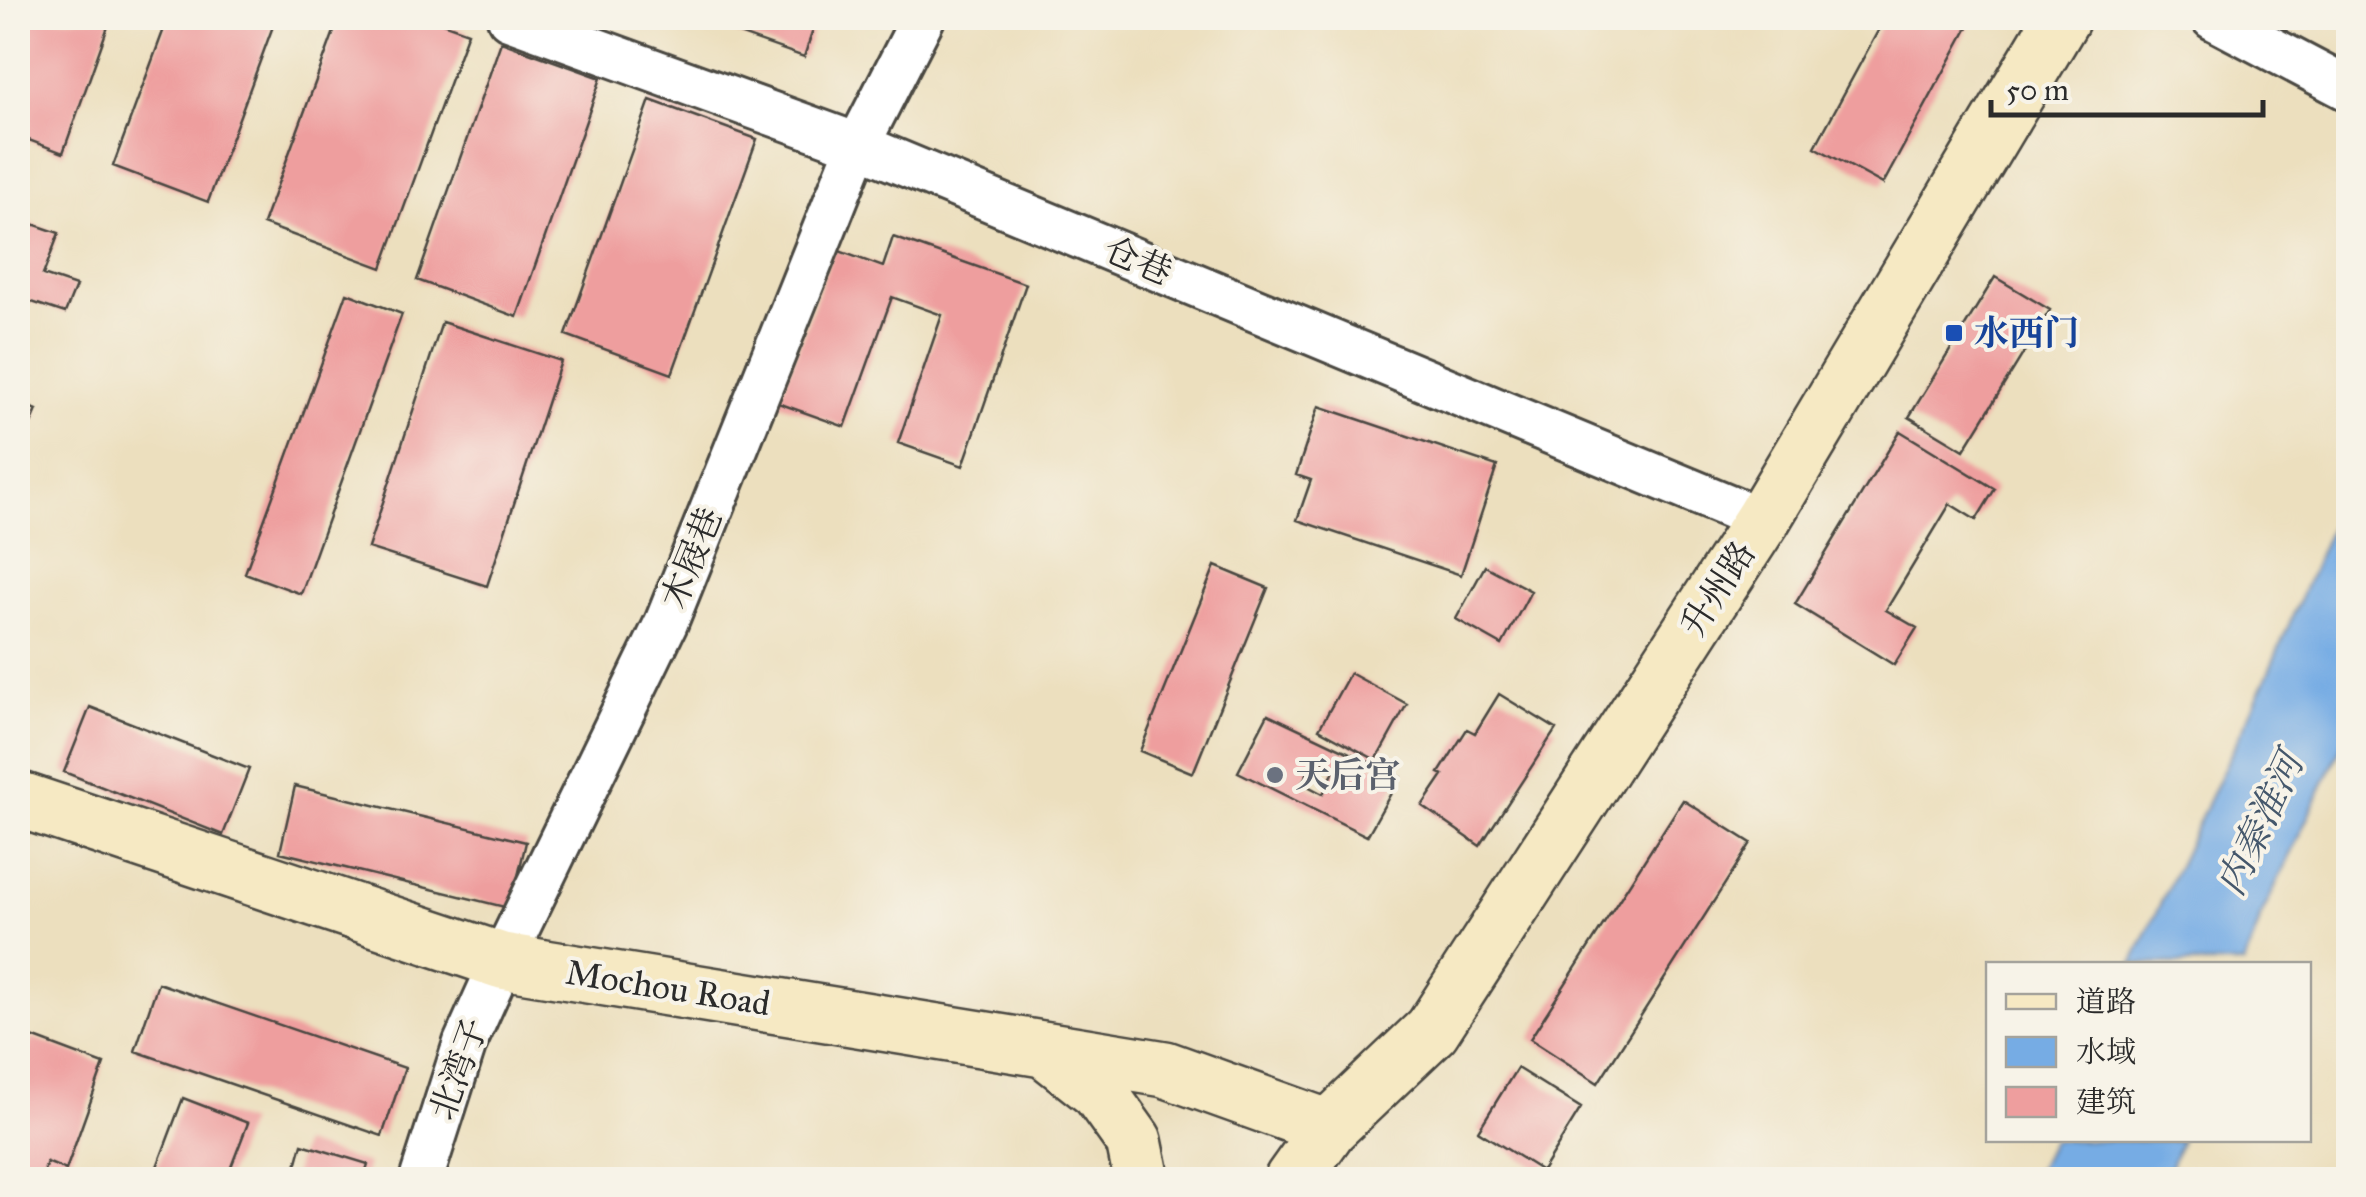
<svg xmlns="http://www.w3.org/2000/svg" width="2366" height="1197" viewBox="0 0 2366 1197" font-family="'IM FELL Great Primer','Noto Serif SC',serif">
<rect width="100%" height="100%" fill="#f7f3e8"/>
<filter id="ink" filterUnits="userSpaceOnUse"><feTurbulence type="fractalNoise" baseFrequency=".01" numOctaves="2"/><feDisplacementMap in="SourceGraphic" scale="20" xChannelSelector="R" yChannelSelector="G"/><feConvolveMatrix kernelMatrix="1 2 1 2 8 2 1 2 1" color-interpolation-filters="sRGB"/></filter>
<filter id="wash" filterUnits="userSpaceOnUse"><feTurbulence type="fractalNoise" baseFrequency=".0048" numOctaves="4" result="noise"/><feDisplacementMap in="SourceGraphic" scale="40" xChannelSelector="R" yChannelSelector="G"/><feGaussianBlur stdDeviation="2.25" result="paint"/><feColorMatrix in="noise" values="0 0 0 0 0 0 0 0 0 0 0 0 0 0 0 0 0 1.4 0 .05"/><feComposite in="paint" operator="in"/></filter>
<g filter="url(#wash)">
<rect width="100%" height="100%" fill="#ecdfbe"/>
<!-- water -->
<path fill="#76ace4" stroke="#506c88" stroke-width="2.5" d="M2348,486V732L2263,912L2244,964H2132L2265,681Z
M2052,1140H2181L2166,1179H2033Z"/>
<g id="blocks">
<!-- building -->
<path fill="#ee9e9e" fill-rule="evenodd" d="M18,18H111L63,153L18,136Z
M168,18H276L208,202L113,166Z
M339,18H429L468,32L382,268L263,224Z
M703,18H817L804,57L702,21Z
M1885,18H1973L1883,184L1815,147Z
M501,42L601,78L517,317L417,280Z
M650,100L757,139L672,374L566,335Z
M18,219L59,233L43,275L76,286L65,313L29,301L18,330Z
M893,237L1026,284L963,466L898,443L942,315L892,297L845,427L778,403L834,249L883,267Z
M1995,277L2050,310L1964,450L1909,417Z
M347,293L402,314L301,594L245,573Z
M442,322L561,361L487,586L368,548Z
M18,402L37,410L18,455Z
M1319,406L1497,466L1461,575L1297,520L1311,480L1296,475Z
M1900,431L1995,489L1976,520L1950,504L1886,610L1917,628L1894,665L1795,604Z
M1215,566L1268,588L1193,773L1140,751Z
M1485,566L1531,591L1502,645L1456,619Z
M1350,673L1407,704L1376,760L1319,729Z
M1499,694L1556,729L1480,846L1422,806L1443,775L1439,773L1467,729L1475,733Z
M90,707L249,769L223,835L64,772Z
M1268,714L1400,777L1367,836L1238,772ZM1316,757L1336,767L1323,794L1302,783Z
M295,786L526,842L518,876L529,878L521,911L280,852Z
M1683,800L1751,843L1598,1083L1530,1039Z
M158,983L405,1068L382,1136L135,1051Z
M32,1037L104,1064L66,1170L47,1162L41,1180H18V1078Z
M1517,1068L1581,1108L1542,1171L1478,1131Z
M183,1098L248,1123L226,1180H152Z
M302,1144L368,1164L363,1180H292Z"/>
</g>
</g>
<g filter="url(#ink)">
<use href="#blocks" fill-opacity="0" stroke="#484641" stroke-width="2.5"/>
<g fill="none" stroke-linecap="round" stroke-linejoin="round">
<defs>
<path id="minor" d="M509,18L858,145L1762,520
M2213,18L2348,89
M421,1180L465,1043L502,961L666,623L858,145L923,18"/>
<path id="secondary" d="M18,799L502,961L1165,1069L1329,1128
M1047,1051L1099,1092L1134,1141L1142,1180
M1292,1180L1329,1128L1432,1030L1762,520L2062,18"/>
</defs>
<!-- minor casing -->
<use href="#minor" stroke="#484641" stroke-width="48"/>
<!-- secondary casing -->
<use href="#secondary" stroke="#484641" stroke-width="60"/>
<!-- minor -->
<use href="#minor" stroke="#fff" stroke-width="42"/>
<!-- secondary -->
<use href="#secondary" stroke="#f6e9c3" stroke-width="55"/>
</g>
</g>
<!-- markers -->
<rect fill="#1a4fb4" stroke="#f7f3e8" stroke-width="4" x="1944" y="323" width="20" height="20" rx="5"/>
<circle fill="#6b7280" stroke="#f7f3e8" stroke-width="4" cx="1275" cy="775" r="10"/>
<g text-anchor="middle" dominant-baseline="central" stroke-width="8" stroke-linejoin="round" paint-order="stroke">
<!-- street labels -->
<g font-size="35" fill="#2b2b2b" stroke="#f7f3e8">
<text transform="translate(1138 261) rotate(23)">仓巷</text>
<text transform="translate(692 558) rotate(-68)">木屐巷</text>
<text transform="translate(1718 589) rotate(-57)">升州路</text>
<text transform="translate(668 988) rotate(9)">Mochou Road</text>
<text transform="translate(459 1069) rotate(-70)">北湾子</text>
</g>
<!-- transit labels -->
<g font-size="35" font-weight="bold" fill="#164399" stroke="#f7f3e8" text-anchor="start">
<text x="1974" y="333">水西门</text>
</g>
<!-- worship labels -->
<g font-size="35" font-weight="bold" fill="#5b616d" stroke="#f7f3e8" text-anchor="start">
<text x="1295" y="775">天后宫</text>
</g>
<!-- water labels -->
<g font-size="38" font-style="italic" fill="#45586c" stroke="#f7f3e8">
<text transform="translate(2260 824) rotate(-65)">内秦淮河</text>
</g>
</g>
<!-- margin -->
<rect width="2366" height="1197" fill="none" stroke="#f7f3e8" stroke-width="60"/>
<!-- legend -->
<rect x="1986" y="962" width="325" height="180" fill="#f7f3e8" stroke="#a5a39c" stroke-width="2.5"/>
<rect x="2006" y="994" width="50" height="15" fill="#f6e9c3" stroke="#a5a39c" stroke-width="2.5"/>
<text x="2076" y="1012" font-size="30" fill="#2b2b2b">道路</text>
<rect x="2006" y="1037" width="50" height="30" fill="#76ace4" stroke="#a5a39c" stroke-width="2.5"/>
<text x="2076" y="1062" font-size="30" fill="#2b2b2b">水域</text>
<rect x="2006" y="1087" width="50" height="30" fill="#ee9e9e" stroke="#a5a39c" stroke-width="2.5"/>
<text x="2076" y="1112" font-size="30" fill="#2b2b2b">建筑</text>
<!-- scale -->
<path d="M1991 100v15h272v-15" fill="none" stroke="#2b2b2b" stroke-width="5"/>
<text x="2006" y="100" font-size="30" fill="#2b2b2b" stroke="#f7f3e8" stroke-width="8" paint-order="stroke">50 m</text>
</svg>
